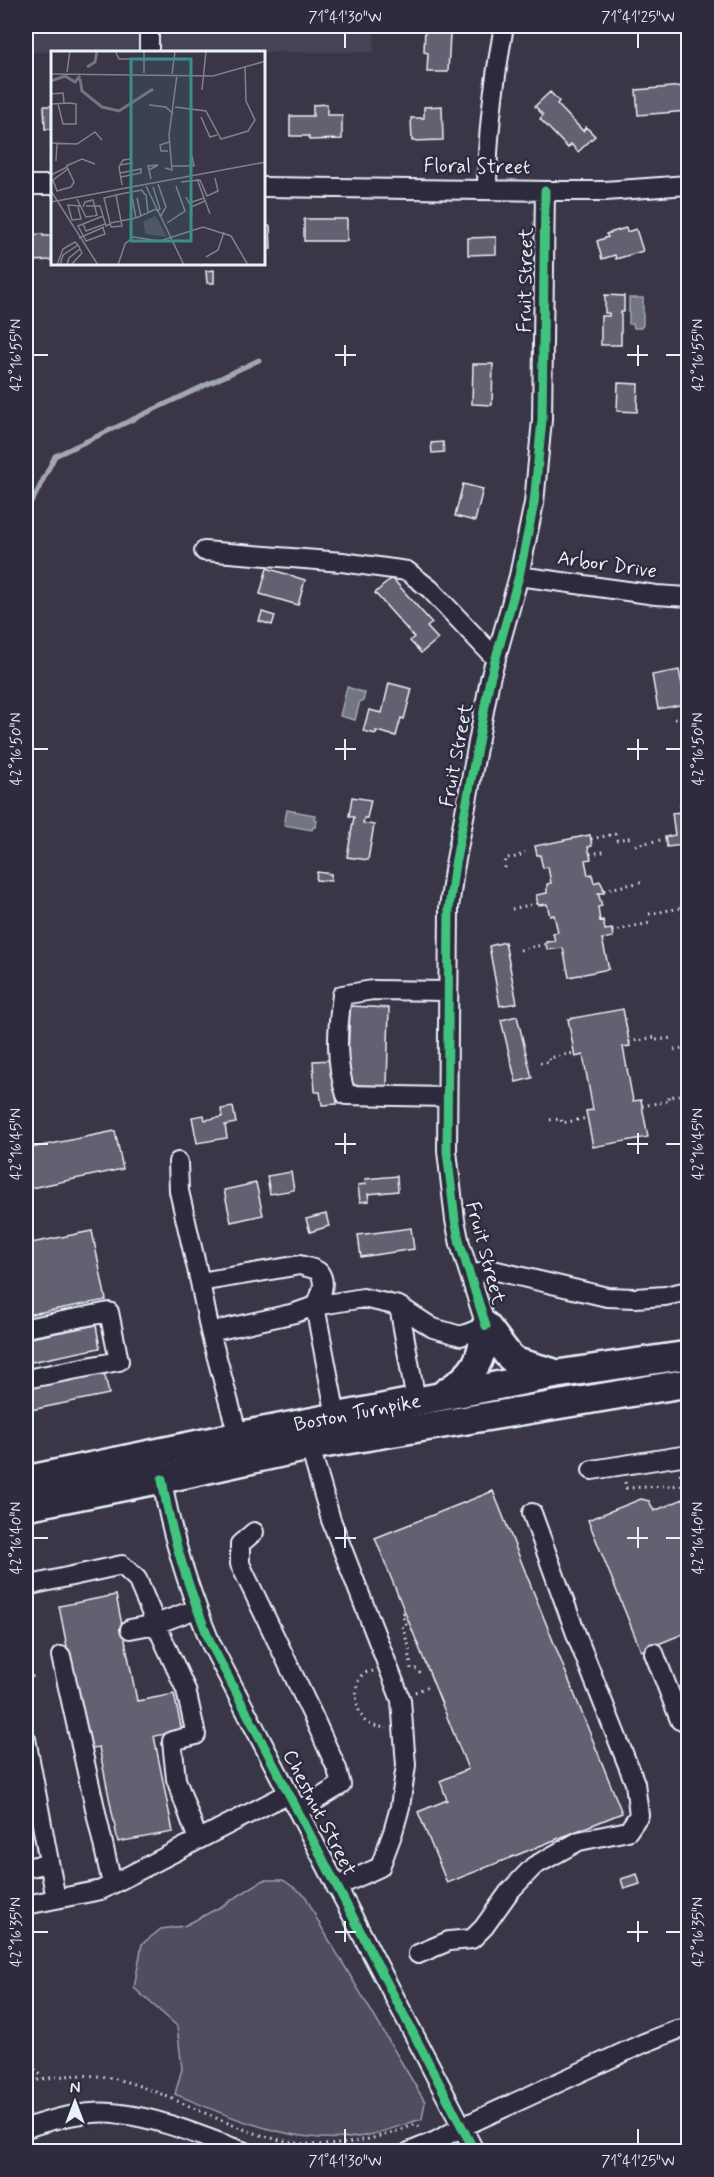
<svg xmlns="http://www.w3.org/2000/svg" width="714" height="2177" viewBox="0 0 714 2177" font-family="Mynerve,sans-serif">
<rect width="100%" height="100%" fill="#3a3648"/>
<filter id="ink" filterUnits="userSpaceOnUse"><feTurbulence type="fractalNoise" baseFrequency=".0167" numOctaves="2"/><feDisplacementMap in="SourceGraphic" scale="12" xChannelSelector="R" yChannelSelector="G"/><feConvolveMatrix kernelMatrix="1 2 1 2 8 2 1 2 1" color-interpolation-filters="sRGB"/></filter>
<g filter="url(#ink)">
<!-- built -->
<path fill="#464354" d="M26,26H374V52H26Z"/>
<!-- green -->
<path fill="#504e5f" stroke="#9ca0ac" stroke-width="1.5" d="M263,1880H283L305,1895L319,1923L425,2102L422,2119C404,2124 387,2131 369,2135C302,2149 235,2119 175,2094L182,2069L177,2026L134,1988L142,1944L161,1929L184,1926L224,1905Z"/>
<!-- water -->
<path fill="#737482" stroke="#a2a6b1" stroke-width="1.5" d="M629,298H643V325L641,328H634L633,324H629Z
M347,687L365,693L363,701H360L355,720L340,716Z
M287,810L315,815L314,819L317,820L316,827H313L312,830L284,825Z"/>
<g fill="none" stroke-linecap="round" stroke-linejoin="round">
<!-- stream -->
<path stroke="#a2a6b1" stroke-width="5" d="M26,503L33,500L55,456L259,360"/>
</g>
<!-- building -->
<path fill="#636171" stroke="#e8f1f8" stroke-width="1.5" d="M425,26H448L447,33L450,34L448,72H427L428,53L424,52Z
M688,67V111L638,115L636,90L683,86L682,68Z
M550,92L559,101L557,104L583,131L586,127L595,136L578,152L571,144L568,148L540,119L543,115L535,106Z
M327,104V115H342V139L309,140V136H290V116H313V105Z
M44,106H52V129H45Z
M442,106L443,140L412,141L411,118H424V107Z
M304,219H347V241H304Z
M264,226H270L271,249H264Z
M626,228L627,232L636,229L643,251L616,259L615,255L602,259L597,241L608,237L606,234Z
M43,234V236H52V260L30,261V267L26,268V235Z
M496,237V254L468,255V238Z
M214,270V283H207L206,271Z
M605,295L624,296V312H621V345H601V316H609V313H605Z
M473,364H493L492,405L472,404Z
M618,383L638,384L637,412L617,411Z
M443,442L444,452L432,453L431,443Z
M463,484L483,489L475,521L455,516Z
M267,568L305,580L298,605L260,594Z
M392,578L432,623L427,627L438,639L421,653L410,641L414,637L375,593Z
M262,612L275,616L272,625L259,621Z
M679,670L686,704L658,709L652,675Z
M389,683L412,689L404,719L401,718L396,736L376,731V734L363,731L369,710L382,713Z
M352,797L371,800L367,818H364L363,823L374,825L368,860L347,857L354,817L349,816Z
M688,802V878L683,845L667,847L665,837L675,835L672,813L681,812L680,805Z
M590,835L592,846L588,847L591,859L585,860L588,875L592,874L594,883L600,881L603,887L604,893H598L602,906L598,907L600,921L603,920L605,930L612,929V931L613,937L602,939L609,969L569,977L563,948L547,950L546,942L555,941L553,933L558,932L554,915L550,916L547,904L538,905L536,895L547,893V884L551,883L548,867L543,868L540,855H537L535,846Z
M317,872L331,874V881L316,880Z
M505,942L517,1003L500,1006L489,946Z
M350,1006L389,1008L387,1086L347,1085Z
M623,1009L630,1046L623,1047L633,1101L641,1100L648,1137L593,1147L586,1111L593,1110L583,1055L575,1057L568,1019Z
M517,1016L532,1078L516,1082L501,1020Z
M333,1060L337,1104L322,1105L320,1092H315L313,1061Z
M233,1107L236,1123L225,1125L227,1138L197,1143L192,1117L204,1115L205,1120L222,1117L221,1109Z
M115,1131L123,1169L26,1189V1149Z
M291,1172L294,1190L270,1194L267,1176Z
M397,1176L398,1191L368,1194L369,1201L360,1202L358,1185L366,1184L365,1179Z
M256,1183L263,1215L231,1222L224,1190Z
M326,1214L329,1226L310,1232L306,1219Z
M411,1228L414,1249L361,1257L358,1235Z
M92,1231L106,1300L26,1315V1244Z
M96,1325L100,1348L26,1363V1339Z
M104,1371L109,1394L26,1411V1387Z
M493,1491L622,1813L447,1883L418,1812L447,1800L440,1781L468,1769L375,1538Z
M688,1497V1632L641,1651L588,1520L641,1499L649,1501L654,1511Z
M116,1595L137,1701L174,1694L182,1731L154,1736L173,1832L118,1842L99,1747L87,1749L59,1606Z
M637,1874L640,1884L624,1889L621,1879Z"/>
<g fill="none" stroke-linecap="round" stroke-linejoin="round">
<defs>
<path id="minor" d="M149,26V52
M26,185H52
M264,187L551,191H605L688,185
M487,189C487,132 494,81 504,26
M204,551L342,562L407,571L430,589L496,659
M519,576L656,595L688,597
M447,1097L346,1095C335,1062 337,1030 342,995L373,990L448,991
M178,1162L179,1191L200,1282
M471,1275L493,1270L607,1297L635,1298L665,1296L688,1291
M399,1306L433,1328L461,1336L486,1326L460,1244L455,1220L447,1151L449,908L454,870L490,679L519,576L534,503L542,420L545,191
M26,1328L109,1312L119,1361L26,1379
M210,1332L295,1313L315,1306C321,1297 327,1282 319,1272C315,1268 305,1267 300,1265L200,1282L210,1332L238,1436
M336,1416L315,1306L363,1298L399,1306L416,1401
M310,1447L331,1520L401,1700L406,1765L400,1807L393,1832L380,1867L336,1887
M592,1470L688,1455
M162,1479C171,1537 189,1590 211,1644L475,2152
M254,1532L240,1544V1564L312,1714L337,1769L341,1785L298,1811
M26,1586L122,1565L137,1579L156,1624L130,1629
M196,1609L156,1624L186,1690L196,1735L172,1741L176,1779L198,1840
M654,1653L680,1720H688
M61,1656L112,1884
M26,1739L56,1899L101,1890L289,1793
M26,1868L49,1863
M26,1905L56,1899
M418,1954L449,1941L472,1939L484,1927L509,1892L534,1866L579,1841L628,1831L639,1815L635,1783L579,1642L532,1513
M26,2128C56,2118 89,2109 121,2114C163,2119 205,2138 245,2152
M409,2152L436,2141L462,2127L644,2043L677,2030L688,2028"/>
<g id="highway">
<path d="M486,1326L508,1355L516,1362L551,1372"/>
<path d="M445,1393C477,1373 481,1361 486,1326"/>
<path id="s1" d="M26,1480L238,1436L557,1374L688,1355"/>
<path d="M26,1506L172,1477L317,1445L688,1383"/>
</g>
</defs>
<!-- minor casing -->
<use href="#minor" stroke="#e8f1f8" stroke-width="22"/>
<!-- highway casing -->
<use href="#highway" stroke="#e8f1f8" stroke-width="32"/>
<!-- path -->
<path stroke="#e8f1f8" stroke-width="3" stroke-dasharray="1.5 4.5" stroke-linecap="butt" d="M675,719L688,717
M591,839L615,834L617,840L633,837
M635,845L665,839
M590,854L607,851
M505,868L506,858L517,857L525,852
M604,890L642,882
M512,909L538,903
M649,914L680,908
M612,931L650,923
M520,950L546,944
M629,1042L655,1037L656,1040L672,1038
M674,1050L685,1048L684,1044L688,1043
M540,1063L550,1062L549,1058L574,1053
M642,1106L669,1101L668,1097L681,1095
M684,1110H688
M550,1120L561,1119L562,1123L587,1118
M679,1474L688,1477
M625,1482L626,1488L688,1485
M404,1613L402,1614L406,1624L402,1626L409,1647L411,1669H418L420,1673
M373,1671C370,1672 366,1672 363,1674C352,1684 356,1710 364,1720C370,1726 380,1728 387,1727
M26,1678L36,1676
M415,1692L427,1687
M26,2061L44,2078
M26,2083C56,2075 89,2072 120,2080C180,2096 234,2134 296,2143C338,2149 377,2139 416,2124L422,2129"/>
<!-- minor -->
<use href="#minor" stroke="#2f2a3d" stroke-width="18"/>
<!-- highway -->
<use href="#highway" stroke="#2f2a3d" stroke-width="27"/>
<defs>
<path id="cycleway" d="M486,1326L460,1244L455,1220L447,1151L449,908L454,870L490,679L519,576L534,503L542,420L545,191
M162,1479C171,1537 189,1590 211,1644L475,2152"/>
</defs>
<!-- cycleway casing -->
<use href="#cycleway" stroke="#2f2a3d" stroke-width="13"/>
<!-- cycleway -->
<use href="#cycleway" stroke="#40c37c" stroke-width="9"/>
</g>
</g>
<!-- ticks -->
<path fill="none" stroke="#e8f1f8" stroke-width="2" d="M345,33V48M638,33V48M345,345V366M638,345V366M33,355H48M335,355H356M627,355H648M666,355H681M345,739V760M638,739V760M33,749H48M335,749H356M627,749H648M666,749H681M345,1133V1154M638,1133V1154M33,1144H48M335,1144H356M627,1144H648M666,1144H681M345,1527V1548M638,1527V1548M33,1538H48M335,1538H356M627,1538H648M666,1538H681M345,1921V1942M638,1921V1942M33,1932H48M335,1932H356M627,1932H648M666,1932H681M345,2129V2144M638,2129V2144"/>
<g text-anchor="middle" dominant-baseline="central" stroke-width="5" stroke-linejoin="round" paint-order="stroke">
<!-- street labels -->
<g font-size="20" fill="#e8f1f8" stroke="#2f2a3d">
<text transform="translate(477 167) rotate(1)">Floral Street</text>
<text transform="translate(526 280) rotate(-89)">Fruit Street</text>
<text transform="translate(607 565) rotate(8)">Arbor Drive</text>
<text transform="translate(457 755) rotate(-79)">Fruit Street</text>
<text transform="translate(485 1253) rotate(75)">Fruit Street</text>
<text stroke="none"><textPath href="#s1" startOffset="338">Boston Turnpike</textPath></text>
<text transform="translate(319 1813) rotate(63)">Chestnut Street</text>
</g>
</g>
<!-- overview -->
<g transform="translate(51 51)">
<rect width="214" height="214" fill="#3a3648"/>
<path d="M104,165L106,167L116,186L95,183L92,171Z" fill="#504e5f"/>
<path fill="none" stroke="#737482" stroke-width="3" d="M36,16L44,11L46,0M29,28L31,40L51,56L68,60L102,38M0,30L14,25L24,31L29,25"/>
<path fill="none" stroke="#80818e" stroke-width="1.5" d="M64,0L68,8H93M93,0V22M16,21L19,0M0,23L162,25L215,10M121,23L124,0M151,39L155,0M0,43L12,42L13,52M0,53L19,52L25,53V73H12L7,53M98,54L115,56L122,63M124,56L155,60L170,88L197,80L204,69L195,50L194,16M150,66L159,86L166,84M0,92L26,93L44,81L51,89M117,100H110L109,94L118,91M5,110L6,92M69,114L81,112L80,108L72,109L69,114L68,116L71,134M15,115L31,108L44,113M120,115H143L141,105M114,117L121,119L118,84L126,24M17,118L2,129L6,140L20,136M98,119L107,114L97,115L98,119L100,128M69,122L90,118V122L70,126M0,124L16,116L23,131L20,136M146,128L159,163M130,131L149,129L156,145L167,140L164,127M107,133L115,156L109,166M95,135L133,214M102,136L109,158L105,160M0,140L47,214M95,143L97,162M65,144L71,175L60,176L53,147L65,144L80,141L79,137M94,144L91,139L80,141L85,167L105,158M135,146L138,152L153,147M86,147L90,166M26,148L35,166L42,165M0,151L215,111M35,155H49L55,175L59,173M27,156L30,168L21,169L17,154L29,155M32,156L34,151L42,149L46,164L43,165M141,164L140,156L154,150M59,172L85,167M116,172L134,160L125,135M32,173L52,165M52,177L54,183L35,190L27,175L32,173L35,180L54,173M28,187L53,176M155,206L167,199L173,181M6,214L12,198L24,191L27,194M9,214L12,204L27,194L31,202L20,214M16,214L18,207L29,198M67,214L74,193L82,186L109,190L152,176L180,185L197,214"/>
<path fill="#3a8f8a" fill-opacity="0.15" stroke="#3a8f8a" stroke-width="3" d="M80,8H140V190H80Z"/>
<rect width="214" height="214" fill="none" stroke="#e8f1f8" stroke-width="3"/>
</g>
<!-- margin -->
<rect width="714" height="2177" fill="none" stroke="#2f2a3d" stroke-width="66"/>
<!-- north arrow -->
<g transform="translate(75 2102)" stroke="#2f2a3d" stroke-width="4.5" paint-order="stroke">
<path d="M0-4.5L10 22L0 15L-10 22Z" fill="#e8f1f8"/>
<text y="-9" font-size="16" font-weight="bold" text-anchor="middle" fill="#e8f1f8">N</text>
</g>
<rect x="33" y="33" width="648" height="2111" fill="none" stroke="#e8f1f8" stroke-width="2"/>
<g font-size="15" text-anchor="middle" fill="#e8f1f8">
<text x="345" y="22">71°41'30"W</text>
<text x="638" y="22">71°41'25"W</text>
<text transform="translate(16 355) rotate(-90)" y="5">42°16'55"N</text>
<text transform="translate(698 355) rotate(-90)" y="5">42°16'55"N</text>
<text transform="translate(16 749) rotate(-90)" y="5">42°16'50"N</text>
<text transform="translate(698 749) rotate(-90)" y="5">42°16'50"N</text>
<text transform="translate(16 1144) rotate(-90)" y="5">42°16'45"N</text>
<text transform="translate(698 1144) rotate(-90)" y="5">42°16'45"N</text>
<text transform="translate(16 1538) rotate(-90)" y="5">42°16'40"N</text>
<text transform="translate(698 1538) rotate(-90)" y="5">42°16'40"N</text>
<text transform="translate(16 1932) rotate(-90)" y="5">42°16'35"N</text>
<text transform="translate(698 1932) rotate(-90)" y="5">42°16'35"N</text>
<text x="345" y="2166">71°41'30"W</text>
<text x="638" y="2166">71°41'25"W</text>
</g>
</svg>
